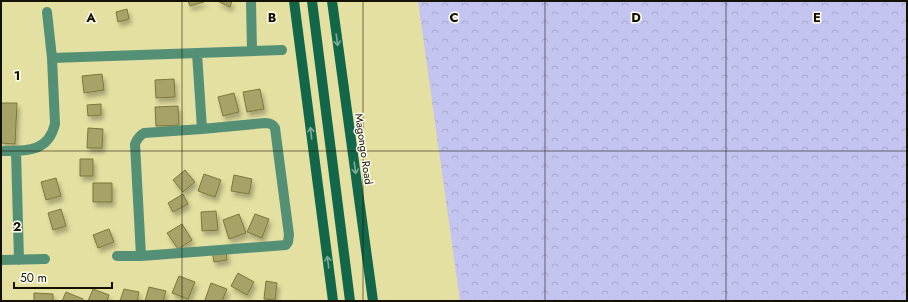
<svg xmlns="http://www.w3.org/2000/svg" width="908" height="302" viewBox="0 0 908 302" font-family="Jost,sans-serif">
<defs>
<pattern id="forest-crowns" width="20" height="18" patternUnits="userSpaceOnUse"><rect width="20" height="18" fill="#c4c4f0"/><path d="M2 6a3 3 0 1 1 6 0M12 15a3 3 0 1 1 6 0" fill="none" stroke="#a8a7cc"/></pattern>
<filter id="shadow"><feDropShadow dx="2.5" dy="4.5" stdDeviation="2" flood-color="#0004"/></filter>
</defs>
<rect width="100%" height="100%" fill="#e4e0a1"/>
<!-- forest -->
<path fill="url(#forest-crowns)" d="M418,1H907V301H460Z"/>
<!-- building -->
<path fill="#a7a367" stroke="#7b773b" filter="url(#shadow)" d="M188,1H204V2L190,6Z
M217,1H232L230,7Z
M127,9L129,19L118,22L116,12Z
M102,74L104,90L84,93L82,76Z
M174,79L175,97L156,98L155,80Z
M260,89L264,109L247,112L243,92Z
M234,93L239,112L223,116L218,97Z
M1,103H17L15,144L1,143Z
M101,104V115L88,116L87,105Z
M178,106L179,125L156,126L155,107Z
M88,128L103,129L102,148H87Z
M80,159H93V176H80Z
M185,170L195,182L183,192L173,180Z
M204,174L221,180L215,197L198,191Z
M234,175L252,179L249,194L231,191Z
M56,178L61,196L46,200L41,182Z
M93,183H112V202H93Z
M183,194L188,204L173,212L168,203Z
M61,209L66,226L53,230L48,213Z
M216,211L218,230L202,231L201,212Z
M239,214L246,233L229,239L223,220Z
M255,214L269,219L262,238L247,232Z
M182,224L192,240L178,249L167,233Z
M109,229L114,242L98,248L93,235Z
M226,250L227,260L214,262L212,251Z
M238,273L254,282L247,295L231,286Z
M179,276L195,282L188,299L172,293Z
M266,281L277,283L275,300L264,299Z
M211,283L227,289L222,301H207L205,300Z
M149,287L166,291L163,301H145Z
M93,289L109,295L107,301H88Z
M124,289L139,292L137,301H120Z
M66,292L83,299V301H62Z
M34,293L53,294V301H34Z"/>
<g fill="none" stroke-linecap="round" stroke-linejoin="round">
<!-- minor -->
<path stroke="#549076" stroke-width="10" d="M251,1L252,51
M197,53L202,129
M52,58L282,50
M1,151C25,151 48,153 55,124L52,58L47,12
M16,151L19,260
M117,256H141L286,245L288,242L289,235L275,128C273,124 270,123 265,123L202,129L144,133C139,136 137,139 135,144L141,256
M1,260L45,259"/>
<!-- secondary -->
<path stroke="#12674a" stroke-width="10" d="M294,1L333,301
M312,1L350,301
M332,1L373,301"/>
</g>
<!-- one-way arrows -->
<defs><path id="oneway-shaft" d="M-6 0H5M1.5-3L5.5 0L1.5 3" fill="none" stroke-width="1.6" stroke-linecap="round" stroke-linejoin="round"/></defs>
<g stroke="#7dab96">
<use href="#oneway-shaft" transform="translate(337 40) rotate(82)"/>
<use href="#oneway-shaft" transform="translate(311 133) rotate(-97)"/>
<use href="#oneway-shaft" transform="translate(355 168) rotate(82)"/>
<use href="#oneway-shaft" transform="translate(328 262) rotate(-97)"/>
</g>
<!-- grid -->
<path fill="none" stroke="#141100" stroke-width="1" stroke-opacity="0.55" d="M182,1V301M363,1V301M545,1V301M726,1V301M1,151H907"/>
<g text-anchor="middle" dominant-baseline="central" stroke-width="3" stroke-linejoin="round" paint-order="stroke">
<!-- street labels -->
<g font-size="11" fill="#141100" stroke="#fffef2">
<text transform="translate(364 149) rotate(82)">Magongo Road</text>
</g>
</g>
<g font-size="13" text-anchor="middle" font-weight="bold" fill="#141100" stroke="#fffef2" stroke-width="3" stroke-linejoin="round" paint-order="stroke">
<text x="91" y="22">A</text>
<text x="272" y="22">B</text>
<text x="454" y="22">C</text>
<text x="636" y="22">D</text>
<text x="817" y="22">E</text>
<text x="17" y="80">1</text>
<text x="17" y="231">2</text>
</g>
<!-- border -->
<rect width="908" height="302" fill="none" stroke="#141100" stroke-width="4"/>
<!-- scale -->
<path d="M14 282v6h98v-6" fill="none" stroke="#141100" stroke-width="2"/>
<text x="20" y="282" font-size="12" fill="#141100" stroke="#fffef2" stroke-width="3" paint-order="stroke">50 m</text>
</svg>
